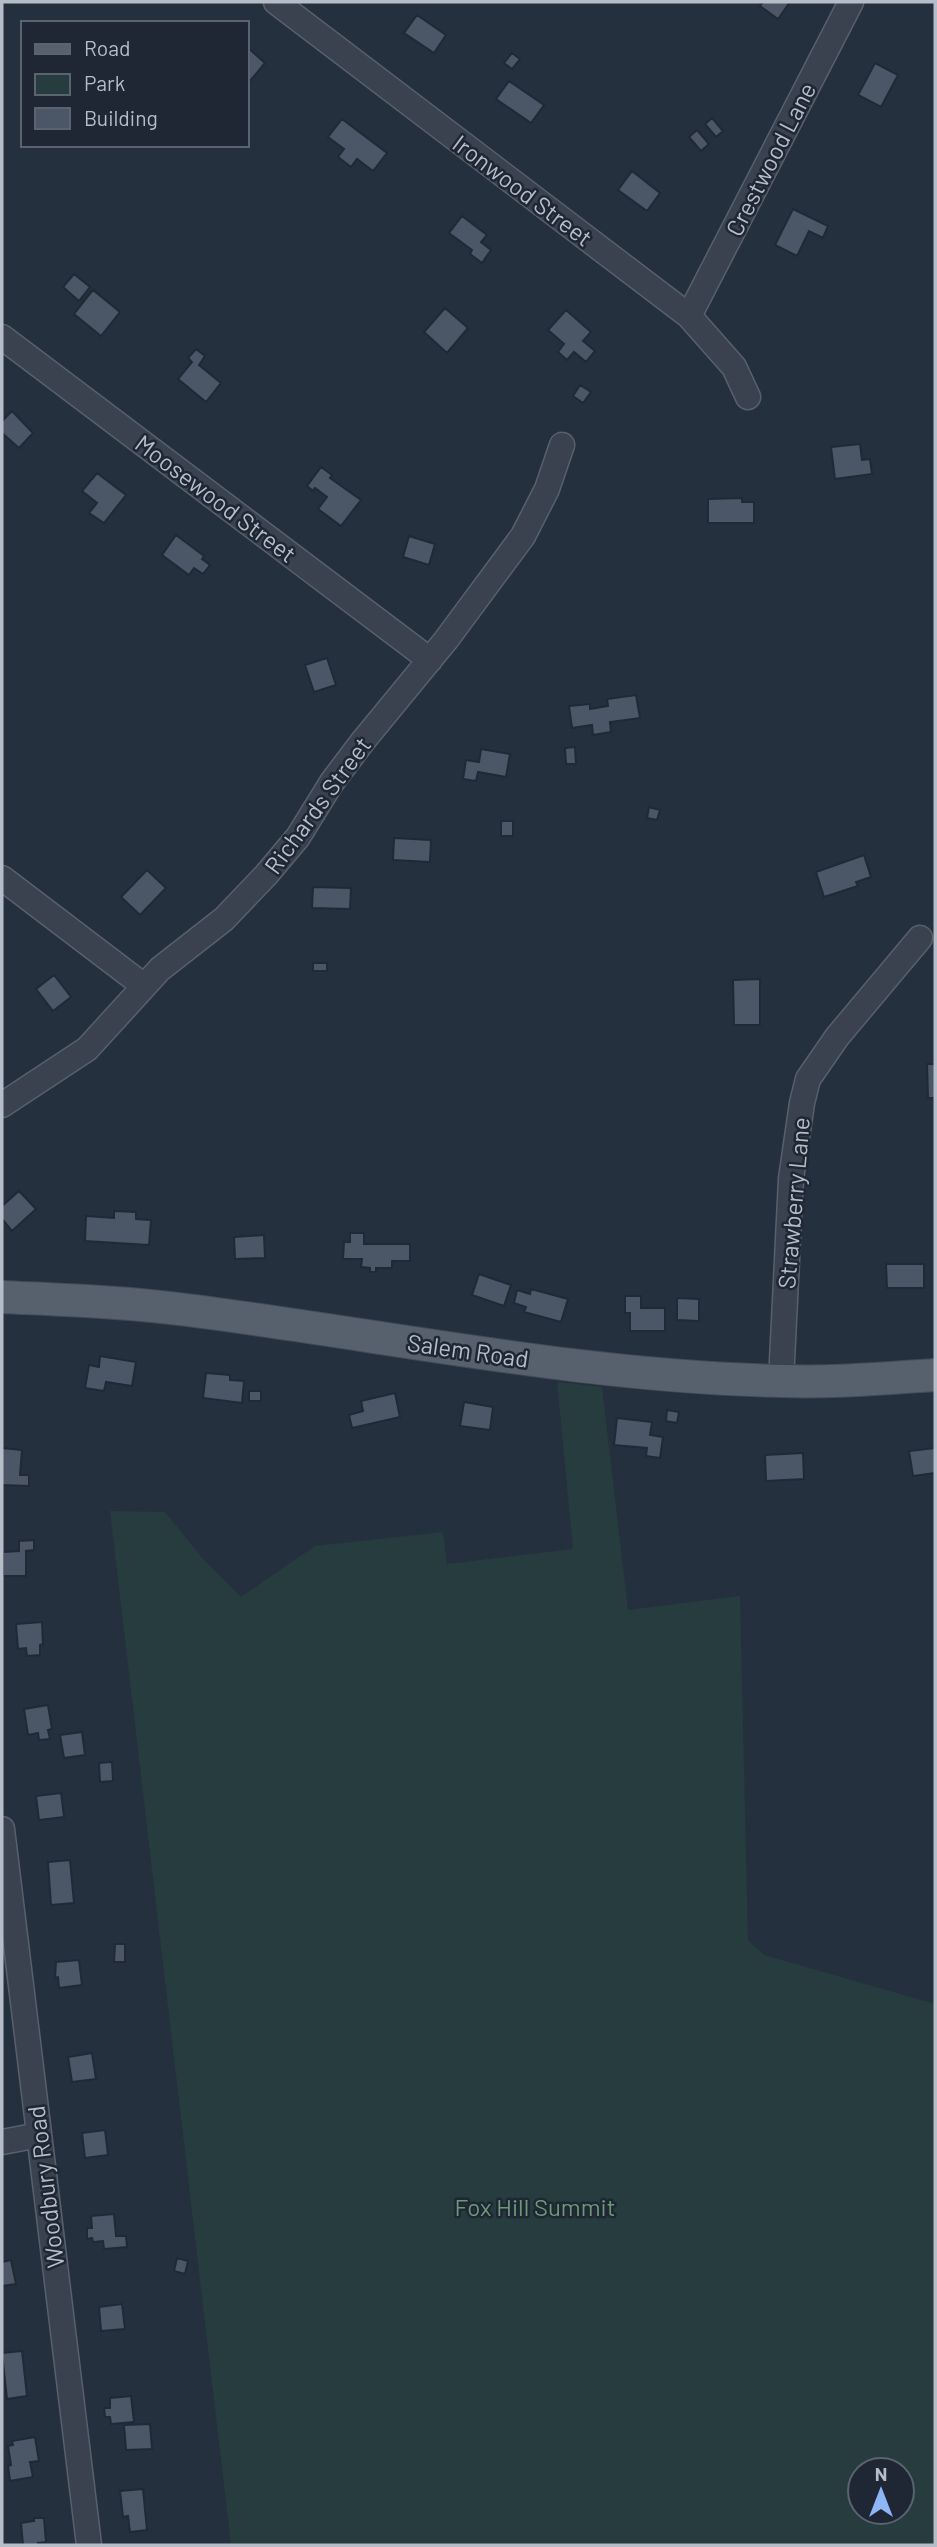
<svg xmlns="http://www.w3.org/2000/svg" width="937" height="2547" viewBox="0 0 937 2547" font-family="Barlow,sans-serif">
<rect width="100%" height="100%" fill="#25303e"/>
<!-- green -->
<path fill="#273c3f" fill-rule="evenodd" d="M557,1382L602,1387L628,1610L740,1596L748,1940L764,1955L935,2004V2545H231L110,1511L165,1512L204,1560L241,1597L315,1546L443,1532L447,1564L573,1549ZM860,2470H902V2512H860Z"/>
<!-- building -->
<path fill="#4b5767" stroke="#202935" stroke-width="2" d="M763,2H790L778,19L760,6Z
M417,15L446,35L434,53L404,33Z
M247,47L265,63L250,81L247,78Z
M512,53L520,59L512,69L504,63Z
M875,63L898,75L881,107L858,95Z
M509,81L544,105L531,123L496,99Z
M712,118L723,131L716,137L705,124Z
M342,119L387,153L373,171L357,159L351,167L338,157L344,149L328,137Z
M697,130L709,144L701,151L689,137Z
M632,171L660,193L647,211L618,190Z
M793,209L828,226L823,238L809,231L797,256L775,245Z
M462,216L487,235L481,242L491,250L482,263L470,254L472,250L449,233Z
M74,274L90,287L79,301L63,287Z
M93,290L120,312L101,336L74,314Z
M445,308L468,328L447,353L424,332Z
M566,310L591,332L583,341L595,351L586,362L574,352L567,360L558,352L564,344L548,330Z
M196,349L205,356L199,365L221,383L206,402L178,379L192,362L188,358Z
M580,385L591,392L583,403L573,396Z
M12,411L33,433L19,448L2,433V418L3,420Z
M860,444L862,460L870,459L872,474L835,479L831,447Z
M321,467L332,475L330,478L361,500L341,526L318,509L327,497L315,488L313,491L307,486Z
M97,473L126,495L104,523L89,513L97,503L82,491Z
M742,498V502H754V523H708V499Z
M176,535L204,556L202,559L210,565L203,574L194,568L189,575L162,555Z
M409,536L435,544L429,565L403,557Z
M327,658L336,685L314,692L305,665Z
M636,695L640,718L610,722L611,732L593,735L592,725L572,728L569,706L590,704V709L608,706L607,699Z
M575,747L576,764H566L565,748Z
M481,749L510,754L506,777L478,772L476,781L463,779L466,760L479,762Z
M649,807L660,810L657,820L647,818Z
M501,821H513V836H501Z
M394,838L431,840L430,862L393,860Z
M864,855L871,877L856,882L858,886L824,897L816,872Z
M147,870L166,888L140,915L121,897Z
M313,887L351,888L350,909L312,908Z
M313,963H327V971H313Z
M54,975L71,997L53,1011L36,989Z
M760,979V1025H734L733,980Z
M927,1064H935V1098H928Z
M19,1191L36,1209L12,1231L2,1219V1206Z
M114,1211L136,1212V1219L151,1220L149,1245L85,1241L86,1216L114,1218Z
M350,1233H364V1244H410V1261H392V1268H376V1272H370V1268L361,1267L362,1259H343L344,1242H350Z
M264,1235L265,1258L235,1259L234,1237Z
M886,1264H924V1288H887Z
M479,1274L511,1285L504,1306L472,1295Z
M531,1289L568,1299L561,1322L524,1312L526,1307L514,1303L517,1290L530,1294Z
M625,1296H641V1308H665V1331H630V1313H625Z
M677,1298L699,1299V1321L677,1320Z
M100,1356L136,1362L132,1386L106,1382L104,1391L85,1388L89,1365L99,1367Z
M206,1373L230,1375V1380L244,1381L242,1403L203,1398Z
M249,1391H261V1401H249Z
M395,1393L400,1417L352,1428L349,1415L363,1411L361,1401Z
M464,1402L493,1407L490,1430L460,1426Z
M667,1410L679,1412L677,1423L666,1421Z
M617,1418L652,1422L650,1435L663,1437L660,1458L646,1456L647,1448L614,1445Z
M2,1448L22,1450L20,1475H29V1486L2,1485Z
M935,1448V1473L913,1476L909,1451Z
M803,1453L804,1479L766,1481L765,1455Z
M34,1540V1550L26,1551V1576H3V1552L19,1551V1541Z
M42,1622L43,1644L40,1645V1655L27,1656L26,1648L18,1649L16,1624Z
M48,1705L52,1729L48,1730L50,1739L39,1740L38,1733L28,1735L24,1709Z
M82,1732L85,1755L64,1758L60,1735Z
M112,1762L113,1781L100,1782L99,1763Z
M61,1793L64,1817L39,1820L36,1796Z
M70,1860L74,1903L51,1905L48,1862Z
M115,1944H125V1962H114Z
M79,1960L82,1985L59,1988L58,1977L55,1978L56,1962Z
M92,2053L96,2079L72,2082L68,2057Z
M105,2130L108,2155L85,2158L82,2133Z
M114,2214L116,2236H126L127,2247L104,2249L103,2241L93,2242L92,2238L87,2239V2228H92L91,2216Z
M177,2258L188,2261L185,2274L174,2271Z
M11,2260L16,2284L2,2286V2262Z
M122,2304L125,2329L101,2331L99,2307Z
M22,2351L27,2396L7,2399L2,2353Z
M131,2396L134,2422L111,2424L110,2417H105L104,2408H110V2398Z
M150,2424L152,2449L126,2450L124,2425Z
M35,2437L39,2461L30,2462L33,2477L10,2481L8,2466L11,2465L8,2446L13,2445L12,2441Z
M143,2489L147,2530L130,2532L128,2516L123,2517L120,2491Z
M34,2518H44L46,2542L38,2543V2545H23L21,2523L34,2521Z"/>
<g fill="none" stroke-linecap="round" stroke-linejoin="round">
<defs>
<path id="minor" d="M276,2L689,316L734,367L748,397
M689,316L851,2
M2,337L430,660
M2,878L144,986
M2,1105L87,1049L160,969L224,919L266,875L298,837L332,782L363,741L446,640L523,536L547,489L562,445
M781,1381L791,1179L802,1103L808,1079L837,1037L920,938
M2,1829L89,2545
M2,2142L39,2135"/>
<path id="major" d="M2,1297C63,1300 126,1302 187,1310C385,1335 582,1377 782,1381C833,1383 884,1378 935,1375"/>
</defs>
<!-- minor casing -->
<use href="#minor" stroke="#57606c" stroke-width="27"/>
<!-- major casing -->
<use href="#major" stroke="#424b57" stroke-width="34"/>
<!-- minor -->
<use href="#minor" stroke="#39424e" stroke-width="24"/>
<!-- major -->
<use href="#major" stroke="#57616e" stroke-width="32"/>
</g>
<g text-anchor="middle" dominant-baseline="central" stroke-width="5" stroke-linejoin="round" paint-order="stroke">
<!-- street labels -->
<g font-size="24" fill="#b5bdc9" stroke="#1e2733">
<text transform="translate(770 159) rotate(-63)">Crestwood Lane</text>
<text transform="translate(523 190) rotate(37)">Ironwood Street</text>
<text transform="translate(216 498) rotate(37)">Moosewood Street</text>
<text transform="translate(317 805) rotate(-54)">Richards Street</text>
<text transform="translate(793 1203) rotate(-85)">Strawberry Lane</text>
<text transform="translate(468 1350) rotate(8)">Salem Road</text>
<text transform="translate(45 2187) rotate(-97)">Woodbury Road</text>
</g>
<!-- park labels -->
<g font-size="24" fill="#6d9977" stroke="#1e2733">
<text x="535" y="2206">Fox Hill Summit</text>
</g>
</g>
<!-- border -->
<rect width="937" height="2547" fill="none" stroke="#b5bdc9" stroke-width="7"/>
<!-- legend -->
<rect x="21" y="21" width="228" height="126" fill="#1e2733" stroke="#5a636f" stroke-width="2"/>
<rect x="35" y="44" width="35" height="10" fill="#57616e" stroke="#5a636f" stroke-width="2"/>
<text x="84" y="56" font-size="21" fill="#b5bdc9">Road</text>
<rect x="35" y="74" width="35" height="21" fill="#273c3f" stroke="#5a636f" stroke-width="2"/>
<text x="84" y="91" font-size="21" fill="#b5bdc9">Park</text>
<rect x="35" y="108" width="35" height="21" fill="#4b5767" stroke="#5a636f" stroke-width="2"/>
<text x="84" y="126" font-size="21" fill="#b5bdc9">Building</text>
<!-- north arrow -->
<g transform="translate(881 2491)"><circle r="33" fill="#1e2733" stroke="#5a636f" stroke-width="2"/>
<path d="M0-5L12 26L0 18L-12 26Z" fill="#8eb5f5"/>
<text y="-10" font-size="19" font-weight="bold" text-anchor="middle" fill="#b5bdc9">N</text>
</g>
</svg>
